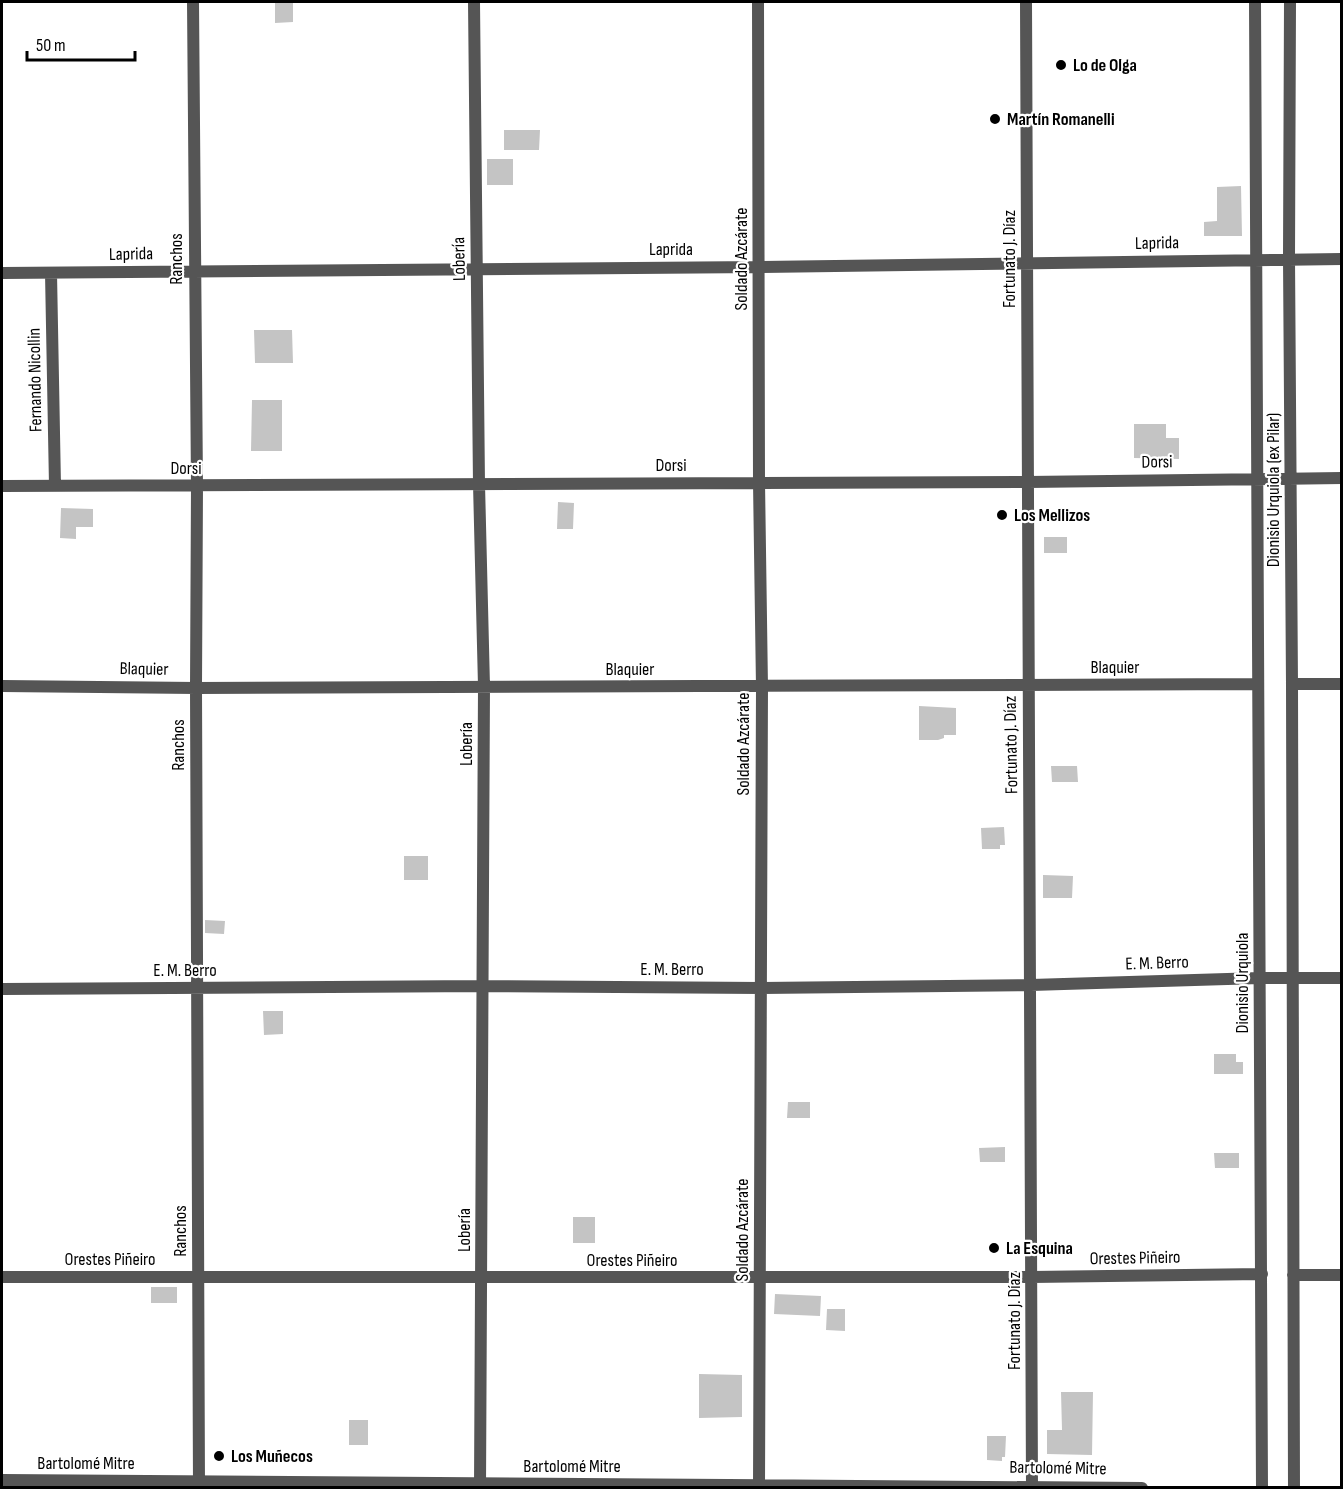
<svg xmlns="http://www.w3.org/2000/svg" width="1343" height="1489" viewBox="0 0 1343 1489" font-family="'Sofia Sans Condensed',sans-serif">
<rect width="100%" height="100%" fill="#fff"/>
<!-- building -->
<path fill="#c4c4c4" d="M275,2H293V22L275,23Z
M504,130H540L539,150H504Z
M487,159H513V185H487Z
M1241,186L1242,236H1204V222L1217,221V187Z
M254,330H292L293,363H255Z
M252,400H282V451H251Z
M1134,424H1166V438H1179V459L1134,458Z
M558,502L574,503L573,529H557Z
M61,508L93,509V527H76V539L60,538Z
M1044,537H1067V553H1044Z
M919,706L956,708V735H944V738L938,740H919Z
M1051,766H1077L1078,782H1052Z
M1004,827L1005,845H1000V849H982L981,828Z
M404,856H428V880H404Z
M1043,875L1073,876L1072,898H1043Z
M205,920L225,921L224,934L205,933Z
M263,1011H283V1034L264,1035Z
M1214,1054H1236V1062H1243V1074H1214Z
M788,1102H810V1118H787Z
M1005,1147V1162H980L979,1148Z
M1214,1153H1239V1168H1215Z
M573,1217H595V1243H573Z
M151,1287H177V1303H151Z
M775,1294L821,1296L820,1316L774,1314Z
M827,1309H845V1331L826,1330Z
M699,1374L742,1375V1417L699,1418Z
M1061,1392H1093L1092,1455L1047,1454V1430H1062Z
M349,1420H368V1445H349Z
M987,1436H1006L1005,1457H1002V1461L987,1460Z"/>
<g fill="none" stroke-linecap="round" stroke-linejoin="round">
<!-- minor -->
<path stroke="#555" stroke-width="12" d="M193,2L197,486L196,688L199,1488
M474,2L479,484L484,686L480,1488
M758,2L759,482L762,687L759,1488
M1026,2L1032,1488
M1255,2L1262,1488
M1290,2L1289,259L1292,684L1294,1488
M2,273L760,267L1342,259
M51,273L55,486
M2,486L1028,482L1342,478
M1292,684H1342
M2,686L196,688L1258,684
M2,989L483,986L761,988L1031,985L1260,978H1342
M1293,1275H1342
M2,1277H1032L1262,1274
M2,1480L1142,1488"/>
</g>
<!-- markers -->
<g fill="#000" stroke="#fff" stroke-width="2">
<circle cx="1061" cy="65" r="6"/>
<circle cx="995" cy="119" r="6"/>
<circle cx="1002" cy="515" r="6"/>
<circle cx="994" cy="1248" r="6"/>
<circle cx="219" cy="1456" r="6"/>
</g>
<g text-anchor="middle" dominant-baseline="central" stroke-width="4.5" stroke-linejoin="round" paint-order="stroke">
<!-- poi labels -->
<g font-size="18" font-weight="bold" fill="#000" stroke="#fff" text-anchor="start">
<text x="1073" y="65">Lo de Olga</text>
<text x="1007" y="119">Martín Romanelli</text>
<text x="1014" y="515">Los Mellizos</text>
<text x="1006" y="1248">La Esquina</text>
<text x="231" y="1456">Los Muñecos</text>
</g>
<!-- street labels -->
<g font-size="18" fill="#000" stroke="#fff">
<text transform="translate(1157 243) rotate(-1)">Laprida</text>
<text x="671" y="249">Laprida</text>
<text transform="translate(131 254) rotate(-1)">Laprida</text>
<text transform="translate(176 259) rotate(-90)">Ranchos</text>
<text transform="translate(459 259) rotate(-91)">Lobería</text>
<text transform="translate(741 259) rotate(-90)">Soldado Azcárate</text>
<text transform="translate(1009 259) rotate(-90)">Fortunato J. Díaz</text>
<text transform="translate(35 380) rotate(-91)">Fernando Nicollin</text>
<text transform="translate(1157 462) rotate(-1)">Dorsi</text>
<text x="671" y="465">Dorsi</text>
<text x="186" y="468">Dorsi</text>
<text transform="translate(1273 490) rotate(-90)">Dionisio Urquiola (ex Pilar)</text>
<text x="1115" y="667">Blaquier</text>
<text transform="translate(144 669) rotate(1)">Blaquier</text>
<text x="630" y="669">Blaquier</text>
<text transform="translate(466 744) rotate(-90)">Lobería</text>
<text transform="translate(743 744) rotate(-90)">Soldado Azcárate</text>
<text transform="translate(178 745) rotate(-90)">Ranchos</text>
<text transform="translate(1011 745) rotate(-91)">Fortunato J. Díaz</text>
<text transform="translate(1157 963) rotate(-2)">E. M. Berro</text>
<text x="672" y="969">E. M. Berro</text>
<text x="185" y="970">E. M. Berro</text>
<text transform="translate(1242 983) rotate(-90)">Dionisio Urquiola</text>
<text transform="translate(464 1230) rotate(-90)">Lobería</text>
<text transform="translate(742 1230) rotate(-90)">Soldado Azcárate</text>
<text transform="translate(180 1231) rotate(-90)">Ranchos</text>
<text transform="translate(1135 1258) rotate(-1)">Orestes Piñeiro</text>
<text x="110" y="1259">Orestes Piñeiro</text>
<text x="632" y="1260">Orestes Piñeiro</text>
<text transform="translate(1014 1321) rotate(-90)">Fortunato J. Díaz</text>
<text x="86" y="1463">Bartolomé Mitre</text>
<text x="572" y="1466">Bartolomé Mitre</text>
<text transform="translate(1058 1468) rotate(1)">Bartolomé Mitre</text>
</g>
</g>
<!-- border -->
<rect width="1343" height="1489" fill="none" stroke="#000000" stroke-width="6"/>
<!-- scale -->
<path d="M27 51v9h108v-9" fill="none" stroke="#000000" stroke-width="3"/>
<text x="36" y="51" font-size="18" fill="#000000" stroke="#ffffff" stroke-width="4.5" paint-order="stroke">50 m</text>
</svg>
